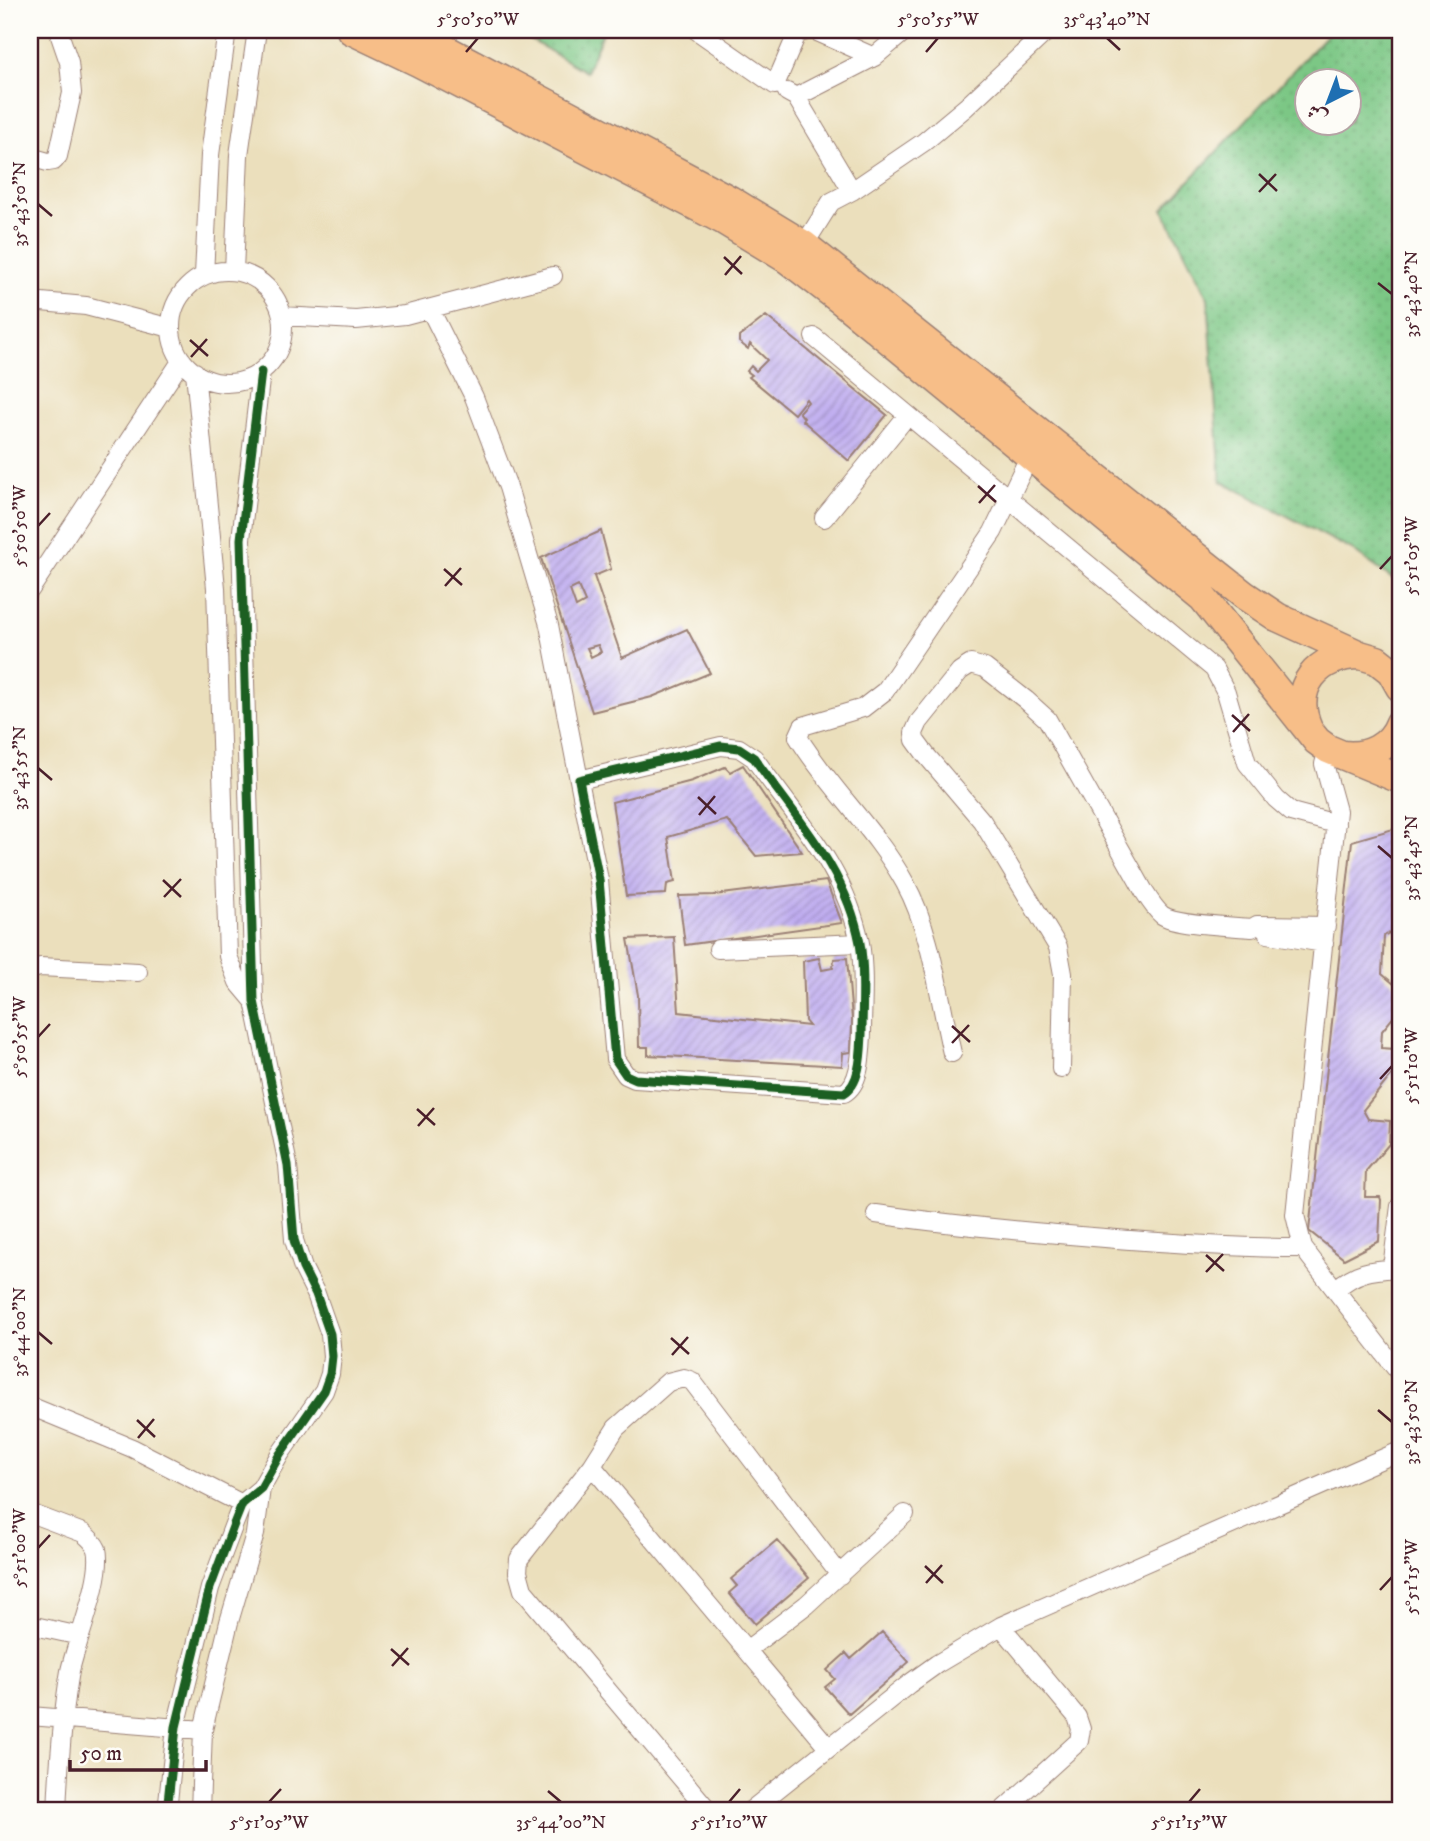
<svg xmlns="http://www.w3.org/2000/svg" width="1430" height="1841" viewBox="0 0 1430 1841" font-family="'IM FELL DW Pica',Amiri,serif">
<defs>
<pattern id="green-dots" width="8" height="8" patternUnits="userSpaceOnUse" patternTransform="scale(1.75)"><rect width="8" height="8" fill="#7cc785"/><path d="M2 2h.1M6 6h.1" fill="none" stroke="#6daa73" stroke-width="1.8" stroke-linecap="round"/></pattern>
<pattern id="building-hatch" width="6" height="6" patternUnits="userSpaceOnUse" patternTransform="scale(1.75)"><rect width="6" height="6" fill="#beabf0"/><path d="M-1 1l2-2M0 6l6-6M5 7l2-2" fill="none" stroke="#9c8bc3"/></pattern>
</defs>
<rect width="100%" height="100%" fill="#fdfcf7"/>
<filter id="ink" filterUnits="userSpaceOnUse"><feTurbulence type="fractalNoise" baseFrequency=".0143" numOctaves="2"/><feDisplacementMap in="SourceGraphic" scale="14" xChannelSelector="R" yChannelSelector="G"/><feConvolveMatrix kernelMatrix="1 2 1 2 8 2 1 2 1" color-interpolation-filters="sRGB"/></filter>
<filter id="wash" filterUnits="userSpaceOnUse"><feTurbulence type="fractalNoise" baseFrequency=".00686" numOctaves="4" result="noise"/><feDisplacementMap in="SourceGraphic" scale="28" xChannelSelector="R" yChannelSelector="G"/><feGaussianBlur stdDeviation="1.57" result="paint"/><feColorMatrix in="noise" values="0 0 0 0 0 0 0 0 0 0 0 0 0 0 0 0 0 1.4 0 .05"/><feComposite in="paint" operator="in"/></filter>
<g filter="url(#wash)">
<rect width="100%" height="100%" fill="#ebdfbc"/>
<!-- green -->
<path fill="url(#green-dots)" stroke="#637358" stroke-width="2" fill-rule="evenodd" d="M514,30H604L586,72Z
M1331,30H1400V584L1352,550L1221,481L1208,298L1163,209ZM1308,80H1350V122H1308Z"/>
<g id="blocks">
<!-- building -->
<path fill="url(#building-hatch)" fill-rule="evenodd" d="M766,316L887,415L849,461L802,420L804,418L799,412L808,402L806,399L794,414L749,377L752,375L747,371L751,366L756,371L767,360L750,344L748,349L739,342V337Z
M601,531L611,569L594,576L622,658L687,629L710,673L652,697L592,712L541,558ZM578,586L585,602L576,607L570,590ZM598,645L601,652L591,657L587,648Z
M743,765L802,852L756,856L727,820L668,837L675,882L667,884L666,894L626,896L612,802L692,781L725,767L730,772Z
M1400,827V927L1384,936L1382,974L1400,989V1009L1382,1031L1381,1048L1395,1049L1393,1073L1363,1110L1368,1119L1390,1121L1389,1144L1366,1171L1365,1197H1380L1381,1200L1379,1241L1344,1259L1309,1231L1352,841Z
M826,881L842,923L685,945L679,896L714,895Z
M674,937L679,1012L809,1026L805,1021L803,961L819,958L822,970L833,968L834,959L847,958L852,1020L851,1052L843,1053L842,1066L648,1055V1047H639L638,995L628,939Z
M777,1540L809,1578L755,1624L729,1593L737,1586L731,1579Z
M882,1632L909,1662L849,1714L825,1687L835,1679L827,1670L846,1653L851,1659Z"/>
</g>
</g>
<g filter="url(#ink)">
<use href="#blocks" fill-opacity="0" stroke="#9a7f74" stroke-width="2"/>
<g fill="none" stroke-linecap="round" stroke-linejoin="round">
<defs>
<path id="street" d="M696,30L775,85L797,34L810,30
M813,30L874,57
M787,92L796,97L874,57L906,30
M796,97L852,191L924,142L966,107L1048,30
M30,157L48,162L54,161L58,156L72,93L69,62L58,30
M804,245L831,202L852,191
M234,271L239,155L257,30
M171 327a56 56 0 1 1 112 0a56 56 0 1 1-112 0Z
M204,275L210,155L227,30
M30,301L86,306L171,328
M430,309L474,397L508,487L549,625L579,780
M282,316L356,320L405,315L553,276
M814,337L1214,669L1226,692L1247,763L1276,799L1291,812L1336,824
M195,372L216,588L228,956L238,982L254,1001
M824,518L907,416
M30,590L182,360
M721,746L739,748L754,758C796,818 846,869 860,943C865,973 862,1004 862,1034C861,1051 861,1084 844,1093L635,1079L626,1075L615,1059L599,880L579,780Z
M1268,934L1324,943
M718,949L860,943
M30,970L40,967L138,972
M952,1053C939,998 932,932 905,883C876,830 829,788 798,737L803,726L863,708L885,691L993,532L1030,455
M1061,1069L1063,974L1058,947L982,821L926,755L915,740L914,733L919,722L960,671L971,664L985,668L1026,700L1047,719L1145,893C1150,901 1155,909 1162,915C1176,925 1232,926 1252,928L1257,925L1326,926
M876,1214C952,1225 1028,1232 1105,1238C1172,1243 1237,1248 1303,1248L1295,1215L1337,811L1324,764L1328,749
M1303,1248L1400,1374
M1392,1268L1400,1206
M1336,1289C1358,1270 1372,1270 1400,1268
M30,1406L132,1448L242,1504
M592,1466L828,1747
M30,1513L83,1533C88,1537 94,1542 97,1549C104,1576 76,1642 70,1671C62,1717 59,1764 57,1811
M30,1625L80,1636
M1001,1626L1077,1717L1081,1729L1079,1741L1002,1811
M748,1649L806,1605L905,1514
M30,1716L203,1730
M167,1811L176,1727L210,1588L234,1524L242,1504L261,1488L280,1454L324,1391L330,1374L332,1356L330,1334L316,1294L303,1268L294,1240L288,1165L254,1001L241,539L261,372
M200,1811L203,1730L229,1622L255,1534L261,1488
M709,1811L523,1590L518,1572L519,1559L592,1466L616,1428L668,1382L684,1378L692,1381L840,1575
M750,1811L909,1684L937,1664L1001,1626L1400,1451"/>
<path id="primary" d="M351,30L418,62L723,220L787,259L843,302L1203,598L1317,741L1328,749L1400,779
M409,30L730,200L804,245L1244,595L1277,617L1360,655L1377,660L1391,671L1400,687
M1308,728C1290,687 1318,655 1360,655
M1343,755C1368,758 1391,747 1400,723"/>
</defs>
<!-- street casing -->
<use href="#street" stroke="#9a7f74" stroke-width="20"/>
<!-- primary casing -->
<use href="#primary" stroke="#9a7f74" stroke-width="31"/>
<!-- street -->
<use href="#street" stroke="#fff" stroke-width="18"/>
<!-- primary -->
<use href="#primary" stroke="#f7be88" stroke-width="28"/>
<defs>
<path id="cycleway" d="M721,746L739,748L754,758C796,818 846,869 860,943C865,973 862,1004 862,1034C861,1051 861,1084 844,1093L635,1079L626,1075L615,1059L599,880L579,780Z
M167,1811L176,1727L210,1588L234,1524L242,1504L261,1488L280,1454L324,1391L330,1374L332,1356L330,1334L316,1294L303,1268L294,1240L288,1165L254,1001L241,539L261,372"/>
</defs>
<!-- cycleway casing -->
<use href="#cycleway" stroke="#fdfcf7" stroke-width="13"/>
<!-- cycleway -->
<use href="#cycleway" stroke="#1b5e20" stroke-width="9"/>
</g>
</g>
<!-- ticks -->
<path fill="none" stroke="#4a1f2b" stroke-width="2.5" d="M1107,38L1120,50M466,52L478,38M926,52L938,38M1259,174L1277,191M1259,192L1276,174M38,204L52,216M724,257L742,274M725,275L741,256M1378,283L1392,294M190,340L208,356M191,357L207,339M978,486L996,502M979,503L995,485M38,526L50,513M444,569L462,585M1380,569L1392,556M445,586L461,568M1232,715L1250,731M1233,732L1249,714M38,768L52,780M698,797L716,814M699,815L715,796M1378,846L1392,858M163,880L181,897M164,897L181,879M952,1026L970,1042M38,1037L50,1024M952,1043L969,1025M1380,1079L1392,1066M417,1109L435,1125M418,1126L434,1108M1206,1255L1224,1271M1206,1272L1223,1254M38,1332L52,1344M671,1338L689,1354M672,1355L688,1337M1378,1410L1392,1422M137,1420L155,1437M138,1438L154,1419M38,1548L50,1535M925,1566L943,1583M926,1583L942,1565M1380,1590L1392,1577M391,1649L409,1665M392,1666L408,1648M548,1791L561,1802M269,1802L281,1789M729,1802L740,1789M1189,1802L1200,1789"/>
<!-- margin -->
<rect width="1430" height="1841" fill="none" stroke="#fdfcf7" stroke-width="77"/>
<!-- north arrow -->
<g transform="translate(1328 102) rotate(222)"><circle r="33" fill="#fdfcf7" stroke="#b5a4a5" stroke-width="2"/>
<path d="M0-5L12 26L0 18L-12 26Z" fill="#1f6fb2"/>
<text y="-10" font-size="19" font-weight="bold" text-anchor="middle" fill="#4a1f2b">ش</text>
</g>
<!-- scale -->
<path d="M70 1760v10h136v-10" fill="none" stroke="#4a1f2b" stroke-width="3.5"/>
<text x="80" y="1760" font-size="21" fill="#4a1f2b" stroke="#fdfcf7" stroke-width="5" paint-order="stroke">50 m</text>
<rect x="38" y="38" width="1354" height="1764" fill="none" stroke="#4a1f2b" stroke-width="2.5"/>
<g font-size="18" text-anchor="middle" fill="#4a1f2b">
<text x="478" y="25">5°50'50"W</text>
<text x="938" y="25">5°50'55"W</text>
<text x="1107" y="25">35°43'40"N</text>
<text transform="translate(19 204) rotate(-90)" y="6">35°43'50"N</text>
<text transform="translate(1411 294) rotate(-90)" y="6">35°43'40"N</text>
<text transform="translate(19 526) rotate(-90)" y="6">5°50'50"W</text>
<text transform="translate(1411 556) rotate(-90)" y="6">5°51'05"W</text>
<text transform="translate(19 768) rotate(-90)" y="6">35°43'55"N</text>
<text transform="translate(1411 858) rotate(-90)" y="6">35°43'45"N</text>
<text transform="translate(19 1037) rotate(-90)" y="6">5°50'55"W</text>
<text transform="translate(1411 1066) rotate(-90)" y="6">5°51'10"W</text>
<text transform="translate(19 1332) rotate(-90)" y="6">35°44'00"N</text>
<text transform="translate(1411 1422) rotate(-90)" y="6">35°43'50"N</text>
<text transform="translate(19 1548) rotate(-90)" y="6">5°51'00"W</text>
<text transform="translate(1411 1577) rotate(-90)" y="6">5°51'15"W</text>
<text x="269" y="1828">5°51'05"W</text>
<text x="561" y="1828">35°44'00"N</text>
<text x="729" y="1828">5°51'10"W</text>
<text x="1189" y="1828">5°51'15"W</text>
</g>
</svg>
